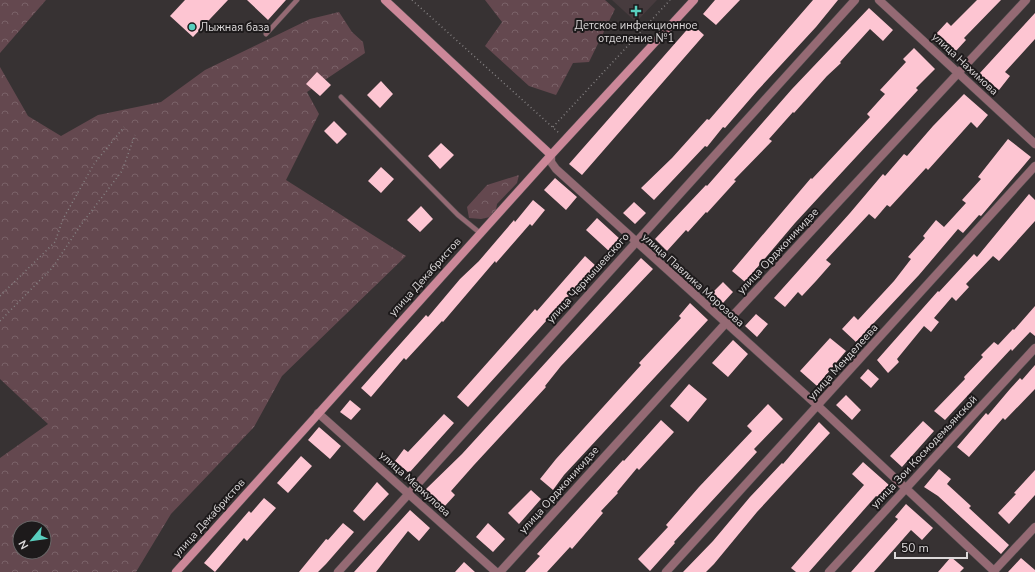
<svg xmlns="http://www.w3.org/2000/svg" width="1035" height="572" viewBox="0 0 1035 572" font-family="'Nunito Sans',sans-serif">
<defs>
<pattern id="forest-crowns" width="20" height="18" patternUnits="userSpaceOnUse"><rect width="20" height="18" fill="#64484f"/><path d="M2 6a3 3 0 1 1 6 0M12 15a3 3 0 1 1 6 0" fill="none" stroke="#7a6268"/></pattern>
</defs>
<rect width="100%" height="100%" fill="#373233"/>
<!-- built -->
<path fill="#473b3e" d="M612,0H657L636,22Z"/>
<!-- forest -->
<path fill="url(#forest-crowns)" fill-rule="evenodd" d="M0,0H46L0,53Z
M485,0H605L615,9L589,62L573,63L556,95L529,86L485,46L502,22Z
M339,12L352,32L363,42L365,53L307,92L319,114L286,180L406,256L282,376L254,427L171,514L136,572H0V458L48,424L0,379V67L28,116L61,136L98,115L161,102L205,70L310,19ZM20,528H44V552H20Z
M519,175L517,183L497,204L495,216L481,219L469,218L467,207L487,185Z"/>
<!-- building -->
<path fill="#fdc5d2" d="M185,0H228L193,37L170,16Z
M247,0H286L268,20Z
M715,0H740L716,25L703,14Z
M813,0H838L816,27L757,91L725,128L723,127L707,147L705,146L654,200L641,188L672,158L707,119L709,120Z
M977,0H1001L964,38L966,40L955,52L936,34L947,22L951,26Z
M869,8L893,30L883,41L870,29L840,62L841,63L827,76L794,113L793,112L769,139L772,141L734,180L736,181L707,213L706,212L688,232L686,230L667,251L655,239L706,185L707,186L792,89Z
M1035,13V39L1005,72L1010,76L999,90L979,74Z
M692,24L704,35L582,175L569,164Z
M914,48L935,69L916,88L918,90L795,223L745,282L732,271L811,178L812,179L870,117L867,114L885,94L880,90L906,62L903,59Z
M317,72L331,85L320,96L306,84Z
M381,81L393,94L380,108L367,95Z
M964,94L988,115L977,128L971,122L928,170L926,168L890,207L887,205L875,219L869,214L826,260L831,264L816,281L802,296L798,292L785,307L774,298L850,213L883,174L885,176L904,154L907,156L933,126Z
M334,121L347,134L337,144L324,131Z
M1008,139L1031,157L981,216L979,215L963,233L958,229L919,275L856,342L842,329L854,316L858,320L894,281L911,259L908,257L925,238L923,236L936,220L944,227L966,203L962,200L981,179L978,177Z
M441,143L454,155L440,169L428,156Z
M381,167L394,179L381,193L368,181Z
M555,178L577,197L566,210L544,190Z
M1029,194L1035,200V221L999,261L993,256L966,284L969,287L956,301L952,297L934,318L939,322L931,332L924,326L897,359L899,362L888,373L877,360L938,291L939,292L974,254L977,257Z
M533,200L545,210L532,226L530,224L496,263L495,261L443,322L442,321L406,360L404,358L371,397L361,388L426,315L428,317L460,279L479,261L514,220L515,222Z
M634,202L646,213L635,224L623,213Z
M421,206L433,219L420,232L407,220Z
M597,218L621,240L610,252L586,230Z
M585,256L596,266L468,407L457,397L535,309L537,311Z
M641,258L653,269L561,366L545,386L546,387L474,465L451,491L455,495L444,507L425,490L462,454Z
M723,282L733,292L723,303L712,293Z
M690,303L708,320L564,475L553,490L540,479L556,459L641,365L639,363L681,318L679,316Z
M1035,306V336L1030,332L1012,351L1011,349L945,420L934,411L965,379L964,377L983,357L981,355L994,342L998,345L1013,329L1014,330Z
M756,314L768,324L757,337L745,326Z
M830,338L846,351L817,386L800,371Z
M733,340L748,354L728,377L712,363Z
M1035,365V389L1005,420L1003,418L969,457L957,447L986,413L988,415L1010,389L1020,378L1022,380Z
M868,369L879,379L871,388L860,378Z
M689,384L707,399L688,422L670,406Z
M846,395L861,410L852,420L836,405Z
M350,400L361,409L351,420L340,412Z
M768,404L783,419L754,449L757,452L674,542L675,543L650,571L638,559L668,527L666,525L699,487L752,431L747,426Z
M444,414L454,423L409,473L395,461L404,449L408,452Z
M661,420L674,432L639,470L637,468L617,492L618,493L601,511L603,513L572,549L570,547L547,572H525L540,556L537,554L623,460L624,461Z
M923,421L934,431L902,467L890,456Z
M819,422L830,433L757,512L714,564L706,572H683L713,541L750,497L782,463L783,464Z
M319,427L341,446L330,459L308,440Z
M301,456L312,466L288,493L277,483Z
M863,462L889,485L878,497L876,496L809,572H796L791,568L864,485L852,474Z
M939,469L951,479L947,484L971,506L969,508L1009,545L1001,554L938,496L924,487Z
M1035,470V495L1009,524L998,513L1016,494L1014,493Z
M377,482L389,494L364,521L353,511Z
M531,490L541,499L519,524L508,513Z
M264,498L276,508L247,541L244,538L215,572L204,563L249,511L251,513Z
M906,504L933,528L922,540L911,530L874,572H851L898,519L895,517Z
M410,510L430,528L419,541L408,531L376,572H354Z
M343,523L354,532L326,564L318,572H299L326,539L328,540Z
M488,523L505,539L493,552L476,537Z
M951,557L964,568L960,572H938Z
M1021,558L1035,570V572H1008Z
M464,562L475,572H455Z"/>
<g fill="none" stroke-linecap="round" stroke-linejoin="round">
<defs>
<path id="lane" d="M266,34L297,0
M341,97L458,215L480,233"/>
<path id="street" d="M879,0L1035,144
M551,155V162L556,169L818,406L995,572
M318,413L496,572
M338,572L855,0
M500,572L725,324L1026,0
M666,572L1035,166
M829,572L1035,348
M993,572L1035,527"/>
<path id="secondary" d="M385,0L551,155
M176,572L551,155L694,0"/>
</defs>
<!-- lane casing -->
<use href="#lane" stroke="#555051" stroke-width="5.5"/>
<!-- street casing -->
<use href="#street" stroke="#555051" stroke-width="9"/>
<!-- secondary casing -->
<use href="#secondary" stroke="#555051" stroke-width="9"/>
<!-- path -->
<path stroke="#868283" stroke-width="1.5" stroke-dasharray="1 3" stroke-linecap="butt" d="M412,0L559,133
M553,127L670,0
M0,296L55,242L63,219L94,164L124,127
M0,321L53,267L80,226L122,171L135,135"/>
<!-- lane -->
<use href="#lane" stroke="#956a74" stroke-width="4.5"/>
<!-- street -->
<use href="#street" stroke="#956a74" stroke-width="8"/>
<!-- secondary -->
<use href="#secondary" stroke="#c89" stroke-width="8"/>
</g>
<!-- markers -->
<g fill="#59cebe" stroke="#1d1a1b" stroke-width="1.5">
<path d="M634 5h4v4h4v4h-4v4h-4v-4h-4v-4h4z"/>
<circle cx="192" cy="27" r="4"/>
</g>
<g text-anchor="middle" dominant-baseline="central" stroke-width="4" stroke-linejoin="round" paint-order="stroke">
<!-- poi labels -->
<g font-size="11" fill="#dcd9da" stroke="#1d1a1b">
<text x="636" y="25">Детское инфекционное<tspan x="636" dy="13">отделение №1</tspan></text>
<text x="200" y="27" text-anchor="start">Лыжная база</text>
</g>
<!-- street labels -->
<g font-size="11" fill="#dcd9da" stroke="#1d1a1b">
<text transform="translate(965 64) rotate(43)">улица Нахимова</text>
<text transform="translate(778 251) rotate(-47)">улица Орджоникидзе</text>
<text transform="translate(425 277) rotate(-48)">улица Декабристов</text>
<text transform="translate(588 278) rotate(-48)">улица Чернышевского</text>
<text transform="translate(693 280) rotate(42)">улица Павлика Морозова</text>
<text transform="translate(843 362) rotate(-48)">улица Менделеева</text>
<text transform="translate(924 452) rotate(-47)">улица Зои Космодемьянской</text>
<text transform="translate(415 484) rotate(42)">улица Меркулова</text>
<text transform="translate(559 490) rotate(-48)">улица Орджоникидзе</text>
<text transform="translate(209 518) rotate(-48)">улица Декабристов</text>
</g>
</g>
<!-- north arrow -->
<g transform="translate(32 540) rotate(241)"><circle r="19" fill="#1d1a1b" stroke="#696667"/>
<path d="M0-3L7 15L0 10L-7 15Z" fill="#59cebe"/>
<text y="-6" font-size="11" font-weight="bold" text-anchor="middle" fill="#dcd9da">N</text>
</g>
<!-- scale -->
<path d="M895 552v6h72v-6" fill="none" stroke="#dcd9da" stroke-width="2"/>
<text x="901" y="552" font-size="12" fill="#dcd9da" stroke="#1d1a1b" stroke-width="3" paint-order="stroke">50 m</text>
</svg>
